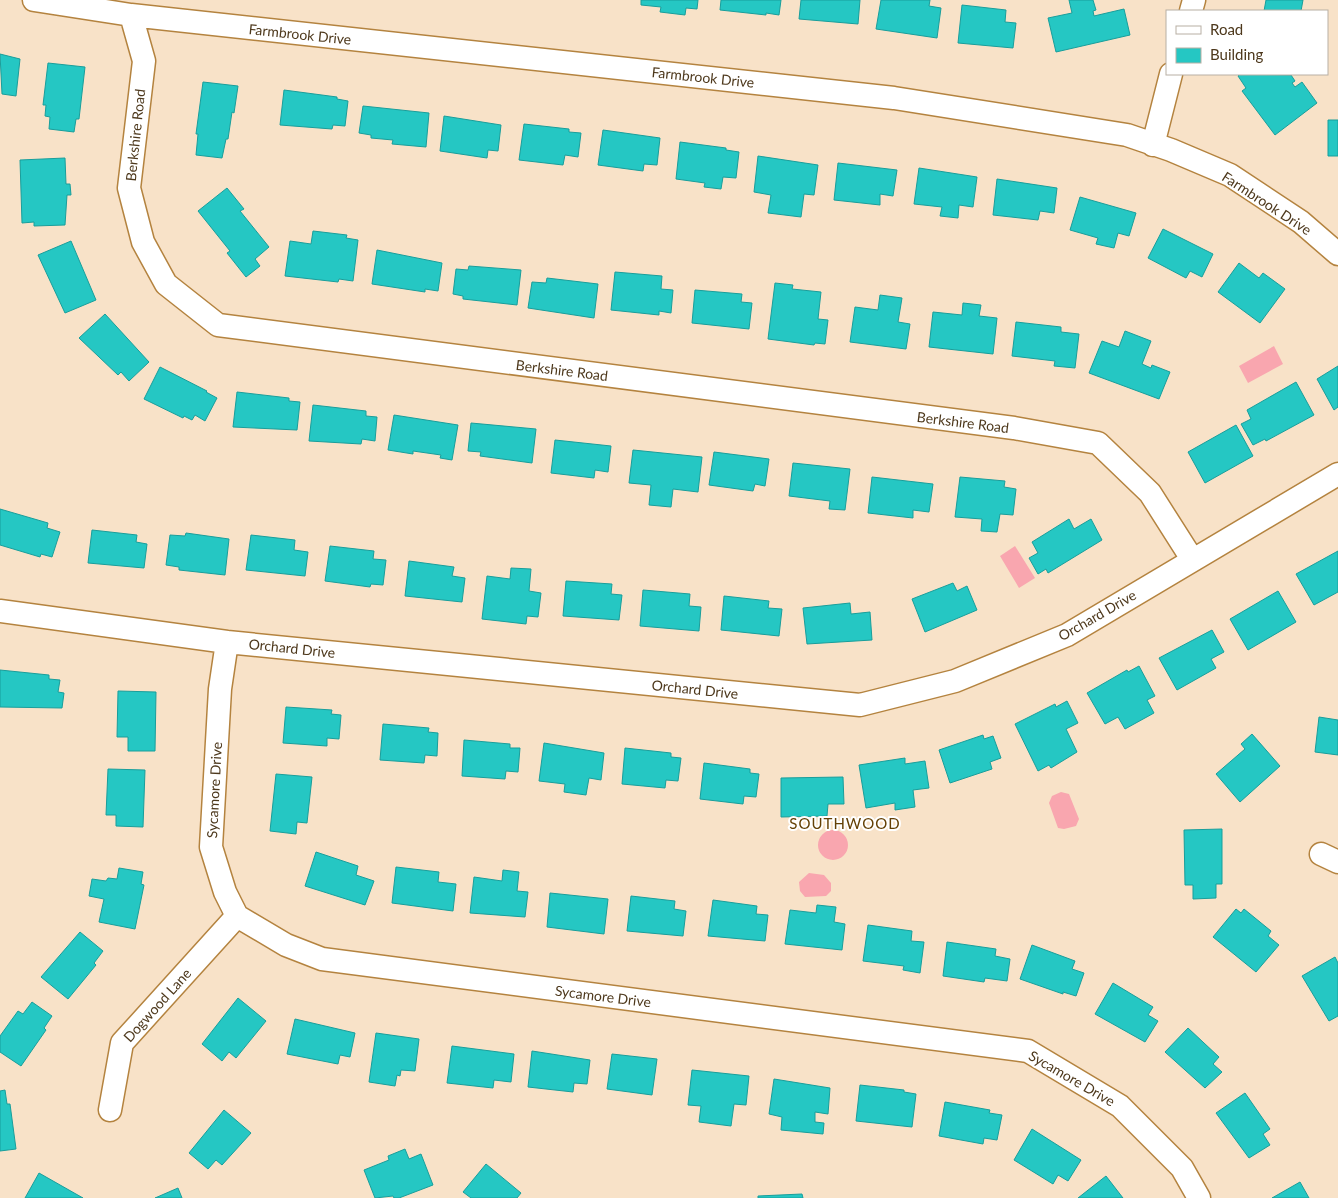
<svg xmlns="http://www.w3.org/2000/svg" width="1338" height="1198" viewBox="0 0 1338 1198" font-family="Lato,sans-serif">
<rect width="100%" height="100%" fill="#f8e2c8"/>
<!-- water -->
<path fill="#f9a6af" d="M1274,346L1283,364L1248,383L1239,366Z
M1015,546L1035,578L1019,588L1000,556Z
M1061,792L1069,794L1079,819L1076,826L1064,829L1058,828L1049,803L1052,796Z
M818 845a15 15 0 1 1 30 0a15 15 0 1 1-30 0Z
M809,873L824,875L831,883V891L826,896L805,897L800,891L799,882Z"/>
<!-- building -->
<path fill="#25c7c3" stroke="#199e9b" d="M641,0H698L697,9L686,8L685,15L660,12L661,7L641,5Z
M721,0H781L779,15L766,13V15L720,10Z
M801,0H860L858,24L799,19Z
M881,0H930L929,6L941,8L937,38L876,29Z
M1069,0H1093L1096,10L1093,11L1094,16L1124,9L1130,35L1056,52L1048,18L1072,13Z
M1266,0H1303L1301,11H1264Z
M962,5L1006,10L1005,22L1016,23L1013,48L958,43Z
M0,54L20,59L16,96L2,94Z
M48,63L85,67L79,119H76L74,132L49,129L50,117L45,116L46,105H43Z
M1240,74L1291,75L1295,81L1292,83L1295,87L1302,82L1317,103L1275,135L1242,91L1246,88L1238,76Z
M203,82L238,86L234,113L232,112L228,139H226L222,158L196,155L198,134H196Z
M284,90L337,97V99L348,101L345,126L333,125L332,129L280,125Z
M363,106L429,113L426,147L392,144L393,140L371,138V135L359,133Z
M444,116L501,125L498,151L488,150L487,158L440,151Z
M1328,120H1338V156H1328Z
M524,124L569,129V132L581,133L578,157L565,155L563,165L519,160Z
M603,130L660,138L657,165L644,164L643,171L598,165Z
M680,142L726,148V150L739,152L736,178L723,177L721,189L704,187L705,183L676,179Z
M758,156L818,165L814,195L804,194L801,217L768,213L771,195L754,192Z
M65,158L66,184H70L71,195H67L65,225L34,226V222L22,223L20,160Z
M838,163L897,170L893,196L880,194V205L834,200Z
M919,168L977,177L973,207L959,205L958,218L940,216L942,207L914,204Z
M997,179L1057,188L1054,213L1040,211L1038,220L993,215Z
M227,188L244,209L240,211L269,247L255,259L260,266L246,277L227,253L230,251L198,211Z
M1080,197L1136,213L1129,236L1118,233L1114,248L1096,244L1098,238L1070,230Z
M1163,229L1213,254L1202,277L1190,271L1186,278L1148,258Z
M313,231L347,235L346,238L358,240L353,281L339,279L338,282L285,276L290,241L311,244Z
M71,241L96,300L65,313L38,255Z
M377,250L442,263L438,291L425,289V292L372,284Z
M1239,263L1259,278L1263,273L1285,289L1260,323L1218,292Z
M469,266L521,270L517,305L463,299V296L453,294L456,269L468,270Z
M615,272L662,276L661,289L673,290L671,313L659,311V315L611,310Z
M547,278L598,284L594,318L528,308L532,282L546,283Z
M775,283L793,285L792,289L821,292L818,319L828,320L825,344L815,343L814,345L768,339Z
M695,290L742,294L741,302L752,303L749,329L692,323Z
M880,295L902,298L898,322L910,324L906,349L850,342L855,307L878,310Z
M963,303L981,305L979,316L997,318L993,354L929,347L933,312L962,315Z
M105,314L149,362L129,381L121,372L118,375L79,338Z
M1016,322L1061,327V332L1079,334L1075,368L1054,366L1055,361L1012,356Z
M1125,331L1151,341L1142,364L1151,368L1152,365L1170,372L1159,399L1089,373L1102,341L1119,347Z
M1338,366V407L1334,410L1317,379Z
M160,367L207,391L206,392L217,398L205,421L195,415L192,420L184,416L183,418L144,399Z
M1296,382L1314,415L1266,441L1265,439L1253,445L1241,424L1251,419L1247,410Z
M237,392L289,398V401L300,402L297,430L233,427Z
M313,405L366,411V416L377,417L375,441L362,439L361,444L309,441Z
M394,415L458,425L452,460L440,458L441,455L413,451V454L388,450Z
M471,423L536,429L532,463L480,456L481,452L468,451Z
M1236,425L1253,456L1205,483L1188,452Z
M555,440L611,446L608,472L595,470L594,478L551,473Z
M633,450L702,457L698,492L673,489L671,507L649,505L651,485L629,483Z
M714,452L769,459L765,486L755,484L753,491L709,485Z
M793,463L850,469L845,510L829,509L830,501L789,496Z
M872,477L933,484L929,512L913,510V518L868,513Z
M960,477L1005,481L1004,487L1016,489L1013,515L1000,514L997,532L981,531L982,519L955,517Z
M0,509L48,523L47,528L60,532L52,557L41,554L40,557L0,545Z
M1069,519L1074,529L1091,519L1102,540L1048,573L1046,569L1038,574L1029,558L1038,553L1032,542Z
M92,530L137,535L136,542L147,544L144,568L88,563Z
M186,533L229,539L225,575L179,570V567L166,565L170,535L185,536Z
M251,535L295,540L294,550L308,552L305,576L246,570Z
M330,546L374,551L373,559L386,560L383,585L371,584L370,587L325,581Z
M1338,551V592L1314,605L1296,574Z
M409,561L454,567L452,576L465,578L462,602L405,596Z
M511,568L531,569L529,591L541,593L538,617L527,616L526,624L482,619L487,576L510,579Z
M566,581L612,584L611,594L622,595L619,620L563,616Z
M953,583L957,591L967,586L977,610L925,632L912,599Z
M643,590L690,594L689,606L701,607L699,631L640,626Z
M1278,591L1296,622L1248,650L1230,619Z
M724,596L769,601L768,608L782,609L779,636L721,630Z
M850,603L851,614L870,612L872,640L807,644L803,608Z
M1212,630L1224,652L1211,659L1216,668L1177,690L1159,658Z
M1139,666L1155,696L1147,700L1154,713L1125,729L1118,717L1105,724L1087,693L1127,670L1128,672Z
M0,670L49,675V679L60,680L58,692L64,693L62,708L0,707Z
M118,691L156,692L155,751H128V737H117Z
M1067,701L1078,723L1066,729L1077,752L1051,768L1049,765L1038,771L1015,724L1055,704L1056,707Z
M286,707L332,710L331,714L341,715L339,739L327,738V746L283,743Z
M1319,717L1338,720V755L1315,752Z
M383,724L429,728L428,732L438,733L437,756L425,755L424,763L380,760Z
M1252,734L1280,766L1240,802L1216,774L1245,749L1241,744Z
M983,735L984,739L993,736L1001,758L990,762L992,769L950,783L939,750Z
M464,740L510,744V748H520L518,772L506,771L505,779L462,776Z
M544,743L604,753L601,780L589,778L586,795L564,792L565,784L539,781Z
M625,748L671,753V757L681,758L678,781L666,780L665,788L622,784Z
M905,758V764L925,761L929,788L913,790L915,807L895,810V803L866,808L859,765Z
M704,763L750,769V773L759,774L756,797L744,796L743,804L700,799Z
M108,769L145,770L143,827L116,826V815H106Z
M276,774L312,777L307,823L297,822L296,834L270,831Z
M843,777L844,804H828L827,816L781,817V778Z
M1222,829V884H1216V898L1193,899V885H1185L1184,830Z
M316,852L358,866L356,875L374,881L365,905L305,886Z
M396,867L439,872L438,882L456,884L453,911L392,903Z
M119,868L143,872L141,884L144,885L135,929L99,922L104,899L89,896L92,879L106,881L108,878L117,879Z
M503,870L519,872L517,891L528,892L525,917L470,913L474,877L502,881Z
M550,893L608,899L604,934L547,927Z
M631,896L675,901L674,909L686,911L683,936L627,931Z
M713,900L757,906L756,914L768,915L765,941L708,936Z
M817,905L836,907L834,922L845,924L842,950L785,944L790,910L816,913Z
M1236,909L1241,913L1244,909L1271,931L1268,936L1279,945L1256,972L1213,937Z
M868,925L912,931L911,941L924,942L920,973L903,970L904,966L863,961Z
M80,932L103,951L94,963L96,965L68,999L41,977Z
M947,942L996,949L995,956L1010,959L1007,981L985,978L984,982L943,976Z
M1032,945L1075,961L1072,969L1084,973L1076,996L1063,992V994L1020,979Z
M1335,957L1338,963V1016L1329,1021L1302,976Z
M1113,983L1153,1007L1148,1015L1158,1021L1145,1042L1095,1014Z
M238,998L266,1021L236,1058L229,1052L222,1061L202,1044Z
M32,1002L52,1016L44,1028L46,1030L21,1066L0,1052V1036L18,1011L23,1014Z
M295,1019L355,1033L350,1057L340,1055L338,1064L287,1054Z
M1188,1028L1219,1057L1213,1064L1222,1072L1205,1088L1165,1052Z
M376,1033L419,1039L415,1071L401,1070L400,1076L397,1075L395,1086L369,1082Z
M452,1046L514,1054L511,1082L494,1080L493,1088L447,1083Z
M532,1051L590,1060L587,1084L574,1083L573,1092L528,1087Z
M612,1054L657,1059L652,1095L607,1089Z
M692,1070L749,1076L746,1105L734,1104L731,1126L699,1122L701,1106L688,1105Z
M774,1079L830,1088L828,1114L815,1112V1122L824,1123L823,1134L781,1130L782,1117L769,1114Z
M860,1085L904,1090V1092L916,1094L912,1127L856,1121Z
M5,1090L7,1104H10L16,1149L0,1151V1091Z
M1245,1093L1270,1129L1263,1134L1270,1145L1249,1158L1216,1113Z
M945,1102L990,1110L989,1113L1002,1115L997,1140L984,1138L983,1144L939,1136Z
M224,1110L251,1133L222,1165L216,1160L208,1169L189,1153Z
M1032,1129L1081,1160L1068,1181L1058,1175L1053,1184L1014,1160Z
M405,1149L409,1159L421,1154L433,1185L399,1198H394L393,1196L375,1198L364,1170L389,1160L388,1156Z
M486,1164L521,1193L517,1198H471L463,1192Z
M39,1173L83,1198H25Z
M1106,1176L1123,1198H1078Z
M1300,1182L1309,1198H1272Z
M178,1188L182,1198H155Z
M802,1194L803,1198H758V1196Z"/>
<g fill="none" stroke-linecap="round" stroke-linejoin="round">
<defs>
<path id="minor" d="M34,0L131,15L894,98L1127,135L1171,150L1230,175L1301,222L1338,254
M1191,11L1194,0
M131,15L144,61L129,188L143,242L166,284L218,325L1014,428L1098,443L1150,493L1192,559
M1153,145L1171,74
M0,611L227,642L860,705L955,681L1067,635L1338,474
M227,642L220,689L211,847L225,892L237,916L286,945L322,959L1028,1051L1120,1106L1182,1168L1199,1198
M1321,854L1338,862
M110,1110L122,1043L237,916"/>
</defs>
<!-- minor casing -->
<use href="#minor" stroke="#b4833f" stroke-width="25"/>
<!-- minor -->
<use href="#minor" stroke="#fff" stroke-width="22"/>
</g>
<g text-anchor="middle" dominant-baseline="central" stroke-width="4" stroke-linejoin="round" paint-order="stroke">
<!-- street labels -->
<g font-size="14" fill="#4d381c" stroke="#fff">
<text transform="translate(300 34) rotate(6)">Farmbrook Drive</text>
<text transform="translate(703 77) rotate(6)">Farmbrook Drive</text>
<text transform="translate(135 135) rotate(-84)">Berkshire Road</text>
<text transform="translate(1267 203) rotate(33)">Farmbrook Drive</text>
<text transform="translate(562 370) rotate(7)">Berkshire Road</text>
<text transform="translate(963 422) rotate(7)">Berkshire Road</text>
<text transform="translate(1097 615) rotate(-30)">Orchard Drive</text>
<text transform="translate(292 648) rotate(6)">Orchard Drive</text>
<text transform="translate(695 689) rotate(6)">Orchard Drive</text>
<text transform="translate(214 790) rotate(-87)">Sycamore Drive</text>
<text transform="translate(603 996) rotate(7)">Sycamore Drive</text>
<text transform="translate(157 1005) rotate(-48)">Dogwood Lane</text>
<text transform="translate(1072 1078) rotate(30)">Sycamore Drive</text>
</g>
<!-- neighbourhood labels -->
<g font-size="15" letter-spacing="1" fill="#644005" stroke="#fff">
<text x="845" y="823">SOUTHWOOD</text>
</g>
</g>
<!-- legend -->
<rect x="1166" y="10" width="162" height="65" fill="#ffffff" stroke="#b8afa4"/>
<rect x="1176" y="26" width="25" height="8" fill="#ffffff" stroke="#b8afa4"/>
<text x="1210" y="35" font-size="15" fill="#4d381c">Road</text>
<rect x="1176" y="48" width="25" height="15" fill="#25c7c3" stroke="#b8afa4"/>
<text x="1210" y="60" font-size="15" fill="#4d381c">Building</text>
</svg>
